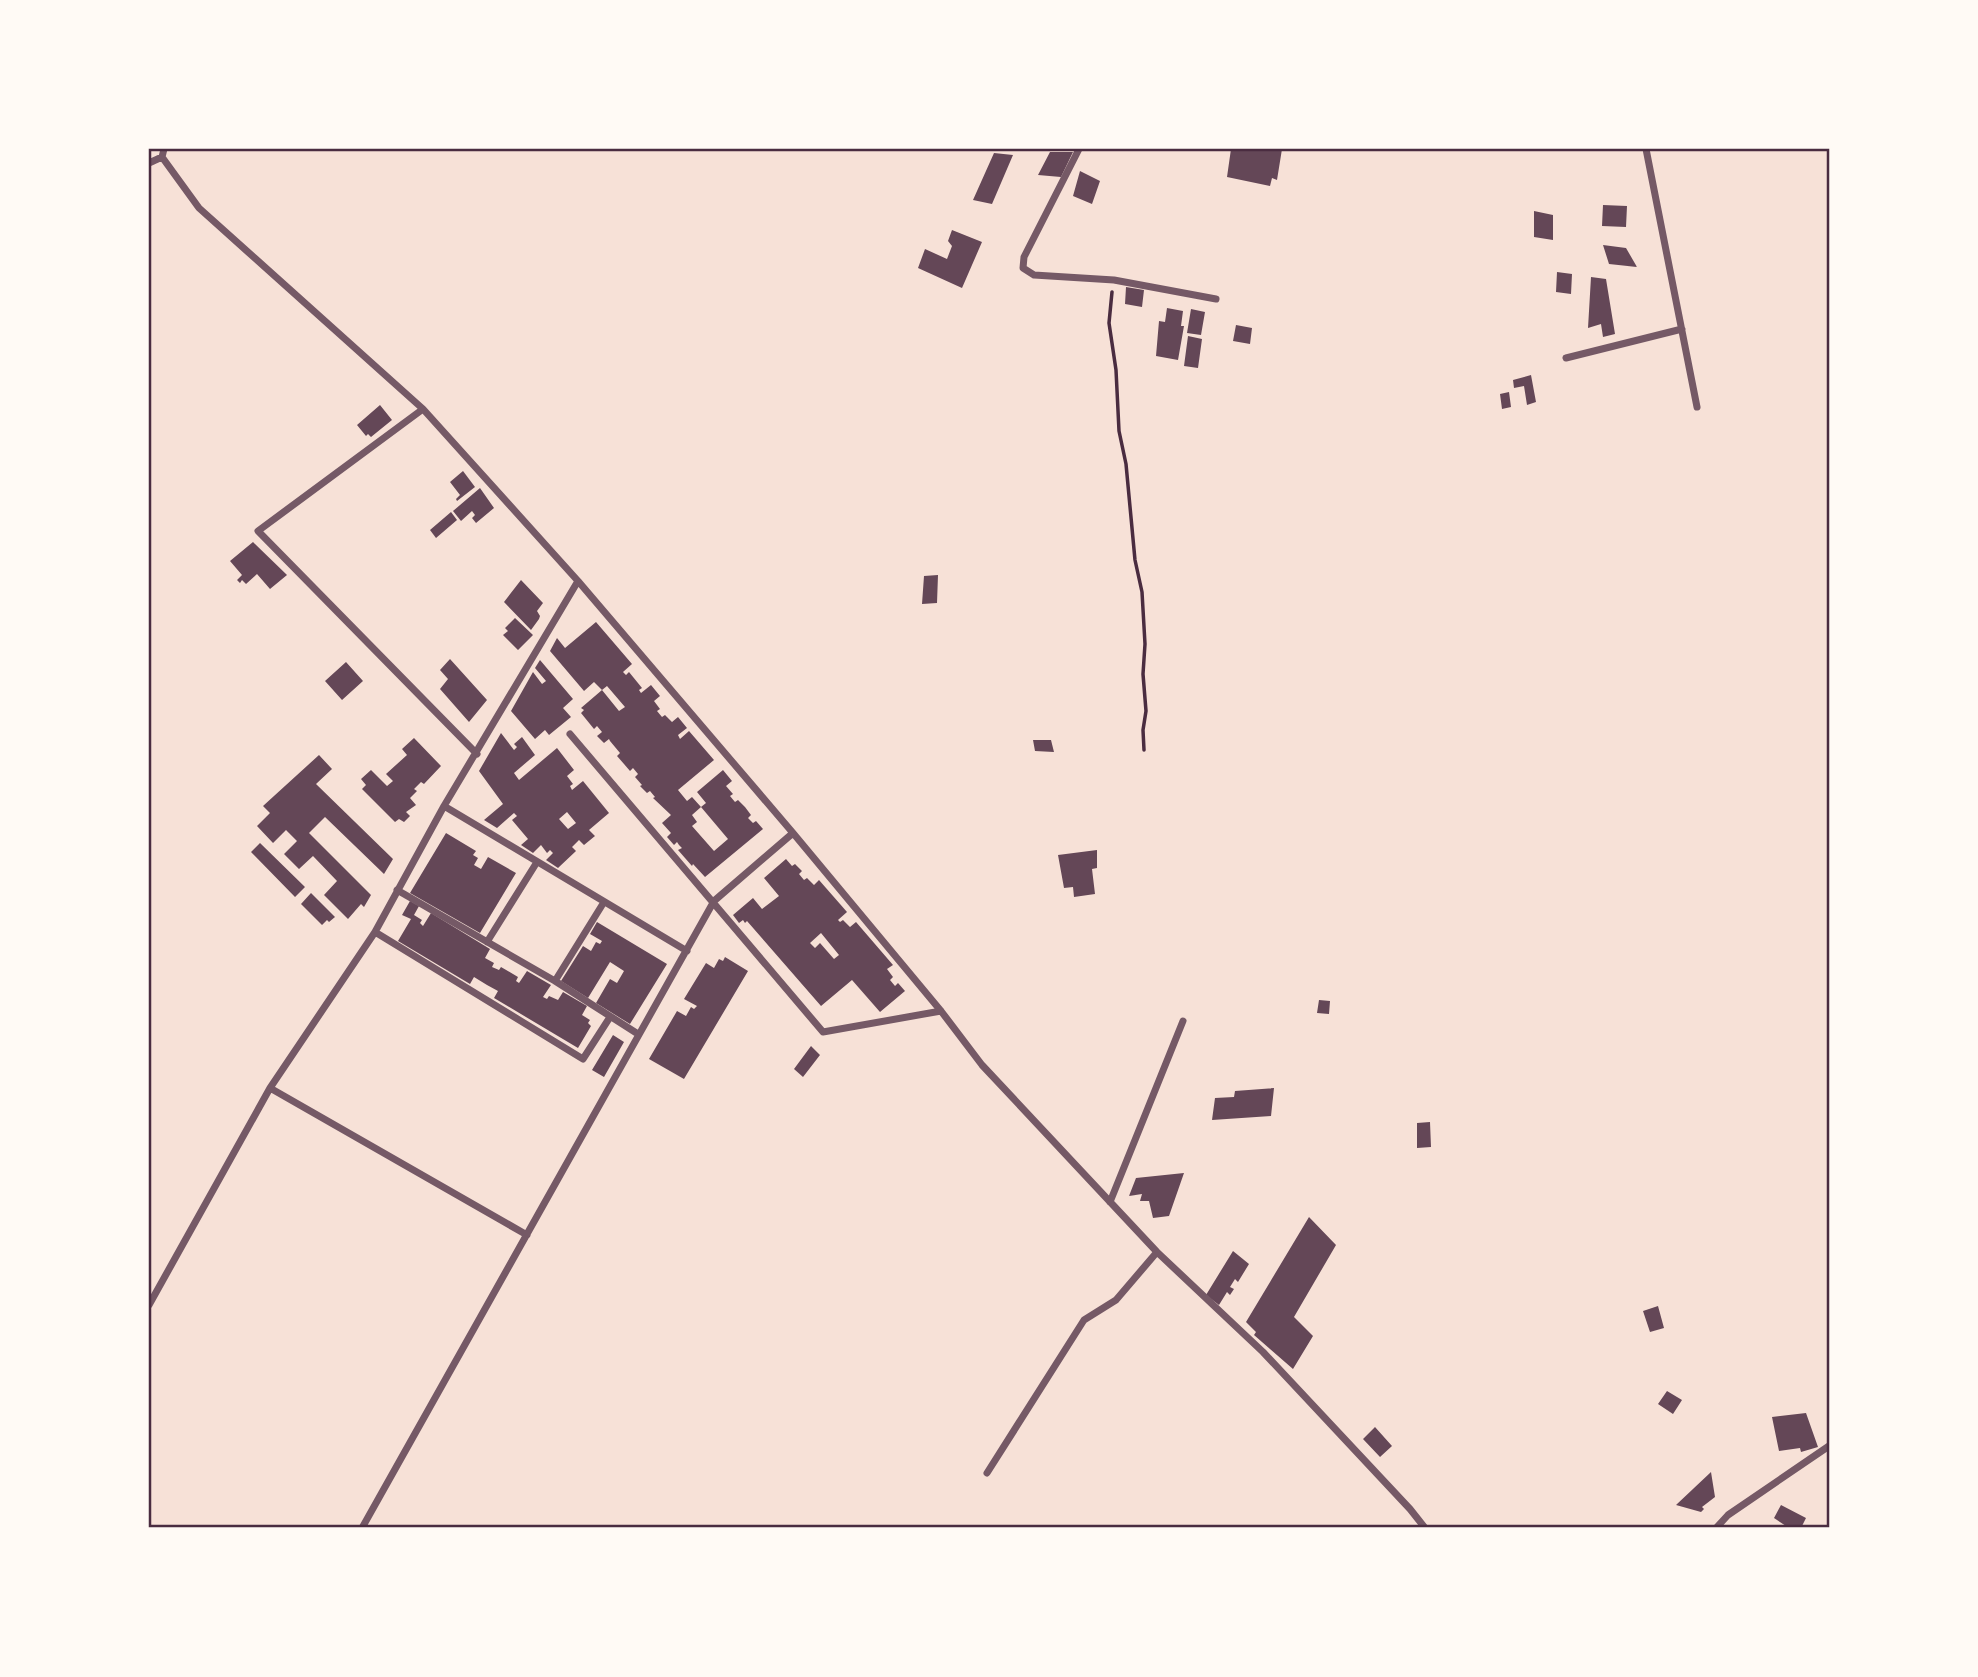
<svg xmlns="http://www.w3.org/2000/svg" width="1978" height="1677" viewBox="0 0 1978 1677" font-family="'PT Sans',sans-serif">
<rect width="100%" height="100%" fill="#f7e1d7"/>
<!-- building -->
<path fill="#644757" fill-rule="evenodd" d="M1231,149H1282L1277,180L1272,178L1270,186L1227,177Z
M1050,152H1073L1061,177L1038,175Z
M994,153L1013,155L992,204L973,200Z
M1080,171L1100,181L1092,204L1073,196Z
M1603,205L1627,206L1626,227L1602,226Z
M1534,211L1553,215V240L1534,237Z
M952,230L982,242L962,288L918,268L925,249L947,259L952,246L948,241Z
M1603,245L1626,248L1637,267L1609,264Z
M1557,272L1572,274L1571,294L1556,292Z
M1591,277L1606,279L1615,334L1603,337L1601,324L1588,328Z
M1126,287L1144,290L1142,307L1125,304Z
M1167,308L1183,311L1181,326H1184L1178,360L1156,356L1159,321L1165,322Z
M1191,309L1205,312L1201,335L1187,333Z
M1236,325L1252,328L1250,344L1233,341Z
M1188,336L1202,339L1198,368L1184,366Z
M1531,375L1536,402L1527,405L1524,386L1514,388L1513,380Z
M1509,392L1511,407L1502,409L1500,394Z
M380,405L392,420L371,437L368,434L366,436L357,425Z
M463,471L475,487L457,501L456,499L460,495L450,482Z
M480,488L494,508L476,523L472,518L475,515L472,511L461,521L453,511Z
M451,512L457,520L436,538L430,530Z
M253,542L287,575L270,589L257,574L246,584L242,580L240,583L237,580L242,575L230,561Z
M938,575L937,603L922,604L924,576Z
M521,580L543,603L537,611L540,616L539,619L531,630L504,602Z
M515,618L533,635L518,650L503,635L508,631L505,628Z
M596,622L632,664L623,672L626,675L629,672L642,688L639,690L641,693L651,685L660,696L654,701L660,709L657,711L662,717L665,715L672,722L678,717L687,728L678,735L680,739L689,731L714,760L678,790L687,801L692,797L701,807L692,815L697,822L692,826L714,851L728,839L701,807L706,803L697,792L723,770L732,781L726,786L733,794L730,796L735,802L738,800L745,807L751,815L748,818L753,823L756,821L763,829L705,877L693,864L692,866L678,850L682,848L679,845L677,842L674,845L667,837L671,833L662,823L671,815L653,798L655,797L650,791L647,793L640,786L642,785L635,777L638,774L633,768L630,771L624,764L617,756L620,753L610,741L609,739L604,743L597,736L602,732L597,726L594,729L581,713L584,710L581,708L602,690L619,711L625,707L607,686L602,690L594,682L584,691L550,651L557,638L565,648Z
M450,659L487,700L469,722L440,689L448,679L440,670Z
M540,660L573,699L563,708L571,717L549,735L545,730L535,739L511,711L533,672L542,684L546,681L535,668Z
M346,662L363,681L342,700L325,681Z
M501,733L514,750L517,747L514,744L522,737L535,755L514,773L519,780L557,748L574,770L567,776L573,784L570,786L572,790L583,781L609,813L589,830L595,836L584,845L579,840L572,847L576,851L558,868L546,860L553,853L550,850L547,853L541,845L533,853L521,845L528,839L512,820L517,816L514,813L497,828L484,820L503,804L479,771ZM567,812L576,823L568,829L559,819Z
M414,738L441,766L424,784L421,782L414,789L417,791L410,798L416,805L406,812L410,816L404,822L399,819L395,822L362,789L366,785L361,779L371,770L387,786L393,781L386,774L407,755L402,749Z
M1033,740H1051L1054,752L1035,751Z
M319,755L332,769L316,784L393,859L384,874L325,817L309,833L371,895L364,907L361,904L348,919L324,895L337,881L313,856L299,869L284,854L297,841L286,830L273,843L257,826L270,813L263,806Z
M446,833L476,851L473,855L478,858L474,865L481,869L488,857L516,873L480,933L410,893Z
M260,843L305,887L295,897L251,852Z
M1097,850V868L1092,869L1095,894L1074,897L1073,887L1064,888L1058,855Z
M786,859L792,866L795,864L802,871L799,874L804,880L807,878L814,885L819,880L847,912L838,920L840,922L843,920L850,927L856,922L893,965L887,969L893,977L890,980L895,986L898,983L905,991L880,1012L852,980L821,1006L747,921L745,923L743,920L739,923L733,915L753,898L762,909L779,896L764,878ZM821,933L839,955L834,959L820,943L815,948L810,943Z
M311,893L335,917L329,922L327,920L322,925L301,904Z
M410,901L419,906L414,915L422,920L420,923L423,926L431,913L490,949L485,958L494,963L492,967L499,970L501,967L518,977L516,981L519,983L527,971L551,985L543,997L547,999L549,996L558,1000L563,992L587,1006L582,1015L590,1020L588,1023L591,1026L578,1048L494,998L498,991L487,985L474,977L470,984L398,941L411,919L402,915Z
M597,922L667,964L630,1024L596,1003L610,979L617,983L624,971L610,962L588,998L561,981L583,946L591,951L596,942L600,944L602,941L590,934Z
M725,957L748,971L684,1079L649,1059L677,1011L686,1016L691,1007L694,1009L697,1006L684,999L706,963L714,968L719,959L723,961Z
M1319,1000L1330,1001L1329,1014L1317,1013Z
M613,1035L624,1042L604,1077L592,1070Z
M811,1046L820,1055L803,1077L794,1069Z
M1274,1088L1271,1116L1212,1120L1215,1098L1234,1097L1235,1091Z
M1430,1122L1431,1147L1417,1148V1123Z
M1184,1173L1169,1216L1153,1218L1149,1201H1140L1142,1194L1129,1196L1136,1178Z
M1309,1217L1336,1245L1294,1317L1313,1336L1293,1369L1254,1335L1256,1332L1246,1322Z
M1233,1251L1249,1264L1238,1282L1235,1279L1230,1287L1234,1289L1230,1295L1227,1292L1219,1305L1206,1295Z
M1658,1306L1664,1328L1650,1332L1643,1311Z
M1667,1391L1682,1400L1673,1414L1658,1404Z
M1806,1413L1818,1447L1801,1452L1800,1448L1779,1451L1772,1417Z
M1375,1427L1392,1446L1380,1457L1363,1439Z
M1711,1472L1715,1497L1702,1507L1704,1509L1701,1512L1676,1505Z
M1781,1505L1806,1518L1801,1528H1789L1774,1518Z"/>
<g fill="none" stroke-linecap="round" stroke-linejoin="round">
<!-- path -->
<path stroke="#4a2c40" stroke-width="3.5" d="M1112,292L1109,323L1116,370L1119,431L1126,464L1135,560L1142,592L1145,644L1143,674L1146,711L1143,730L1144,750"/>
<!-- minor -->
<path stroke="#755966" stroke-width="7" d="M164,149L162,157L199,208L423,409L578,581L793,833L941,1011L982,1065L1157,1252L1263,1352L1410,1509L1425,1528
M1079,149L1024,257L1023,268L1034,275L1114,280L1216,299
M1646,149L1697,407
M149,163L162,157
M1566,358L1682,329
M423,409L258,531L477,754
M570,734L823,1032L941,1011
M444,806L687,951
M397,890L555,981L638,1034
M375,932L583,1059L610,1017
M487,942L537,862
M555,981L604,902
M270,1088L527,1235
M1110,1202L1183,1021
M149,1305L270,1088L375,932L444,806L578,581
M987,1473L1084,1320L1116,1300L1157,1252
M362,1528L714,901L793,833
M1716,1528L1728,1515L1829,1446"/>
</g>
<!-- border -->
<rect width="1978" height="1677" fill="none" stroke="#fffaf5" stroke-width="301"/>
<rect x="150" y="150" width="1678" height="1376" fill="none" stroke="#4a2c40" stroke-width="2.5"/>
</svg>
